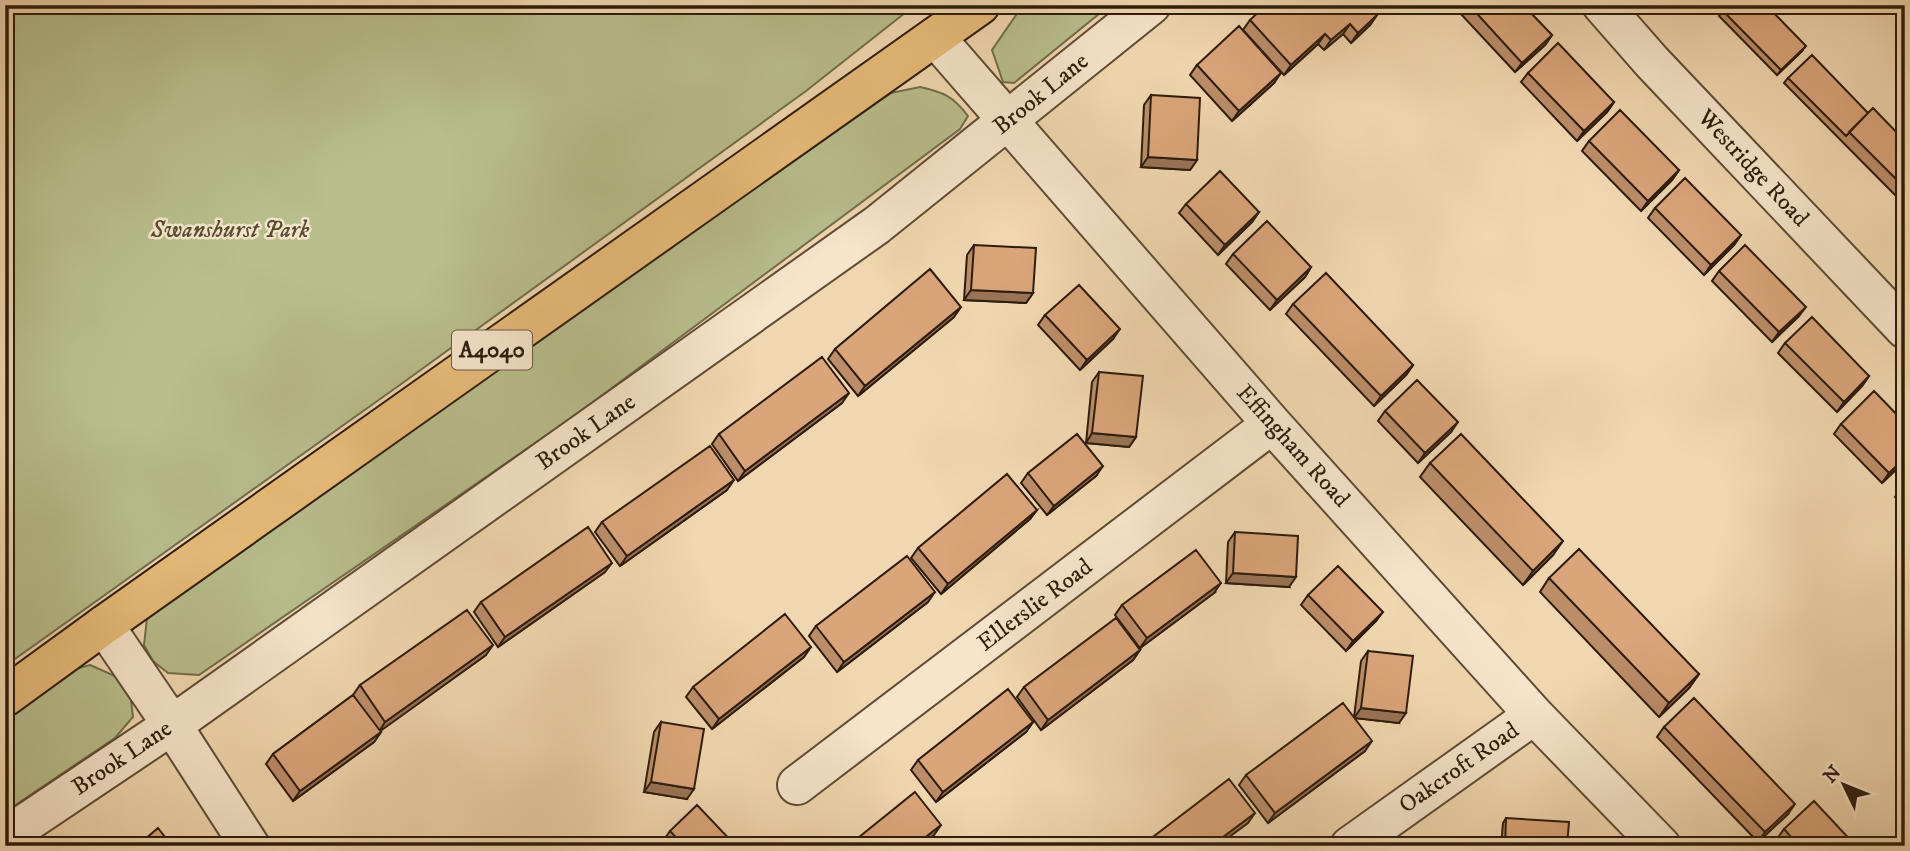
<svg xmlns="http://www.w3.org/2000/svg" width="1910" height="851" viewBox="0 0 1910 851" font-family="'IM FELL DW Pica',serif">
<rect width="100%" height="100%" fill="#f1d7af"/>
<filter id="stains"><feTurbulence type="fractalNoise" baseFrequency=".00286" numOctaves="4"/><feColorMatrix values="0 0 0 0 .2 0 0 0 0 .09 0 0 0 0 .02 0 0 0 .5 -.17"/></filter>
<radialGradient id="worn" r=".72"><stop offset=".6" stop-color="#630" stop-opacity="0"/><stop offset="1" stop-color="#630" stop-opacity=".3"/></radialGradient>
<!-- green -->
<path fill="#b8be8c" stroke="#726d4c" stroke-width="2" d="M5,5H915L806,91L404,382L5,666Z
M1023,5H1110L1014,83L1003,82L992,50Z
M920,87C943,92 953,96 968,116L960,129L573,417L199,675L168,673L153,661L144,645L147,618L464,391L891,93Z
M90,665L115,676L131,700L133,717L115,738L5,812V713L65,672Z"/>
<g fill="none" stroke-linecap="round" stroke-linejoin="round">
<defs>
<path id="minor" d="M1602,5L1652,62L1905,329
M935,37L1272,424L1534,715L1661,846
M104,625L172,725L250,846
M797,785L1272,424
M5,837L172,725L877,225L1151,5
M1350,846L1534,715"/>
<path id="major" d="M5,697L104,625L980,5"/>
</defs>
<!-- minor casing -->
<use href="#minor" stroke="#5e4b35" stroke-width="42"/>
<!-- major casing -->
<use href="#major" stroke="#2d1c0c" stroke-width="42"/>
<!-- minor -->
<use href="#minor" stroke="#f6e5cb" stroke-width="38"/>
<!-- major -->
<use href="#major" stroke="#e8bc78" stroke-width="38"/>
</g>
<!-- wall -->
<path fill="#bb8e68" stroke="#2d1c0c" stroke-width="2" d="M1462,5H1523L1552,35L1545,45L1515,72L1458,11Z
M1703,5H1718L1710,13Z
M1723,11L1802,51L1777,75L1719,16Z
M1377,15L1370,25L1351,43L1343,34L1324,50L1318,44L1284,75L1243,30L1250,20Z
M1197,65L1274,83L1232,121L1190,75Z
M1528,73L1614,102L1607,112L1577,141L1521,82Z
M1788,78L1868,113L1905,141V205L1784,83Z
M1151,95L1197,160L1190,170L1141,167L1144,105Z
M1589,141L1679,170L1672,180L1641,211L1582,151Z
M1186,204L1259,212L1252,222L1218,255L1179,213Z
M1655,208L1741,235L1734,245L1704,275L1648,218Z
M1905,219V229L1901,225Z
M974,245L1033,293L1026,303L964,300L967,255Z
M1233,254L1311,267L1305,277L1270,310L1226,264Z
M1719,271L1799,316L1772,342L1712,281Z
M1293,304L1413,365L1406,375L1374,406L1286,314Z
M1045,315L1113,339L1080,370L1038,325Z
M954,317L858,396L828,359L835,349Z
M1785,343L1869,376L1862,386L1837,412L1778,353Z
M1099,372L1136,437L1129,447L1086,443L1092,382Z
M842,403L738,481L712,444L719,434Z
M1385,411L1451,432L1418,463L1378,421Z
M1905,423V461L1882,483L1834,434L1841,424Z
M1430,463L1553,555L1523,585L1420,477Z
M1028,473L1096,476L1047,515L1021,483Z
M1905,484V508L1895,497Z
M727,490L620,566L595,532L602,522Z
M1037,510L1030,519L941,594L911,558L918,548Z
M1235,532L1289,587L1226,583L1228,542Z
M605,572L498,647L474,612L481,602Z
M1549,578L1699,674L1689,688L1659,717L1540,592Z
M1214,593L1140,648L1115,615L1122,605Z
M1308,595L1376,621L1346,651L1301,605Z
M928,602L837,672L809,636L816,626Z
M1140,650L1133,660L1041,730L1017,697L1024,687Z
M1368,651L1399,723L1355,718L1365,751L1268,823L1239,785L1246,775L1354,717L1361,661Z
M486,655L379,731L381,732L374,742L293,801L266,764L273,754L353,695L360,685Z
M804,657L712,729L686,697L693,687Z
M661,722L687,799L644,792L654,732Z
M1033,722L1026,732L936,802L911,770L918,760Z
M1664,727L1788,814L1758,842L1657,737Z
M1506,818L1567,846H1501L1503,823Z
M1784,829L1856,846H1776L1774,843Z
M670,831L736,846H667L663,841Z"/>
<!-- shaded-wall -->
<path fill="#997455" stroke="#2d1c0c" stroke-width="2" d="M1377,15L1370,25L1351,43L1358,33Z
M1350,24L1343,34L1324,50L1331,40Z
M1325,34L1318,44L1284,75L1291,65Z
M1552,35L1545,45L1515,72L1522,63Z
M1806,46L1802,51L1777,75L1781,70Z
M1281,73L1274,83L1232,121L1239,111Z
M1614,102L1607,112L1577,141L1584,131Z
M1148,157L1197,160L1190,170L1141,167Z
M1679,170L1672,180L1641,211L1648,201Z
M1259,212L1252,222L1218,255L1225,245Z
M1741,235L1734,245L1704,275L1711,265Z
M1311,267L1305,277L1270,310L1277,300Z
M971,290L1033,293L1026,303L964,300Z
M961,307L954,317L858,396L865,386Z
M1806,307L1799,316L1772,342L1779,332Z
M1120,329L1113,339L1080,370L1087,360Z
M1413,365L1406,375L1374,406L1381,396Z
M1869,376L1862,386L1837,412L1844,402Z
M849,393L842,403L738,481L745,471Z
M1458,422L1451,432L1418,463L1425,453Z
M1092,433L1136,437L1129,447L1086,443Z
M1905,458V461L1882,483L1889,473Z
M1103,466L1096,476L1047,515L1054,506Z
M734,480L727,490L620,566L627,556Z
M1037,510L1030,519L941,594L948,584Z
M1563,541L1553,555L1523,585L1533,571Z
M612,563L605,572L498,647L505,637Z
M1233,573L1296,577L1289,587L1226,583Z
M1221,583L1214,593L1140,648L1147,638Z
M935,592L928,602L837,672L844,662Z
M1383,612L1376,621L1346,651L1353,641Z
M493,645L486,655L379,732L385,722Z
M811,647L804,657L712,729L719,719Z
M1140,650L1133,660L1041,730L1048,720Z
M1699,674L1689,688L1659,717L1669,703Z
M1361,708L1406,713L1399,723L1354,718Z
M1033,722L1026,732L936,802L943,792Z
M381,732L374,742L293,801L300,791Z
M1372,741L1365,751L1268,823L1275,813Z
M651,782L694,789L687,799L644,792Z
M1795,804L1788,814L1758,842L1765,832Z
M1255,813L1248,823L1217,846H1211Z
M941,825L934,835L920,846H914Z"/>
<!-- building -->
<path fill="#daa579" stroke="#2d1c0c" stroke-width="2" d="M1266,5H1368L1377,15L1358,33L1350,24L1331,40L1325,34L1291,65L1250,20Z
M1469,5H1523L1552,35L1522,63Z
M1728,5H1766L1806,46L1781,70L1723,11Z
M1239,26L1281,73L1239,111L1197,65Z
M1558,43L1614,102L1584,131L1528,73Z
M1812,55L1868,113L1846,136L1788,78Z
M1151,95L1200,98L1197,160L1148,157Z
M1873,108L1905,141V188L1849,132Z
M1620,110L1679,170L1648,201L1589,141Z
M1220,171L1259,212L1225,245L1186,204Z
M1685,178L1741,235L1711,265L1655,208Z
M1267,221L1311,267L1277,300L1233,254Z
M974,245L1036,248L1033,293L971,290Z
M1745,245L1806,307L1779,332L1719,271Z
M930,269L961,307L865,386L835,349Z
M1326,273L1413,365L1381,396L1293,304Z
M1079,285L1120,329L1087,360L1045,315Z
M1812,317L1869,376L1844,402L1785,343Z
M822,357L849,393L745,471L719,434Z
M1099,372L1143,376L1136,437L1092,433Z
M1417,380L1458,422L1425,453L1385,411Z
M1874,391L1905,423V458L1889,473L1841,424Z
M1077,434L1103,466L1054,506L1028,473Z
M1461,434L1563,541L1533,571L1430,463Z
M710,446L734,480L627,556L602,522Z
M1007,474L1037,510L948,584L918,548Z
M588,527L612,563L505,637L481,602Z
M1235,532L1298,536L1296,577L1233,573Z
M1579,549L1699,674L1669,703L1549,578Z
M1196,550L1221,583L1147,638L1122,605Z
M907,556L935,592L844,662L816,626Z
M1338,566L1383,612L1353,641L1308,595Z
M467,610L493,645L385,722L360,685Z
M785,614L811,647L719,719L693,687Z
M1116,618L1140,650L1048,720L1024,687Z
M1368,651L1413,656L1406,713L1361,708Z
M1008,689L1033,722L943,792L918,760Z
M353,695L381,732L300,791L273,754Z
M1694,698L1795,804L1765,832L1664,727Z
M1343,703L1372,741L1275,813L1246,775Z
M661,722L704,729L694,789L651,782Z
M1229,779L1255,813L1211,846H1141Z
M915,792L941,825L914,846H848Z
M1814,801L1856,846H1799L1784,829Z
M697,805L736,846H684L670,831Z
M1506,818L1569,822L1567,846H1505Z
M158,828L172,846H137Z"/>
<g text-anchor="middle" dominant-baseline="central" stroke-width="5" stroke-linejoin="round" paint-order="stroke">
<!-- shield labels -->
<rect fill="#f6e5cb" stroke="#695845" stroke-width="2" x="452" y="330.5" width="80" height="39" rx="5"/>
<g font-size="23" font-weight="bold" fill="#2d1c0c">
<text x="492" y="350">A4040</text>
</g>
<!-- street labels -->
<g font-size="24" fill="#2d1c0c" stroke="#f6e5cb">
<text transform="translate(1041 94) rotate(-39)">Brook Lane</text>
<text transform="translate(1753 168) rotate(47)">Westridge Road</text>
<text transform="translate(586 432) rotate(-35)">Brook Lane</text>
<text transform="translate(1293 446) rotate(48)">Effingham Road</text>
<text transform="translate(1035 605) rotate(-37)">Ellerslie Road</text>
<text transform="translate(122 758) rotate(-34)">Brook Lane</text>
<text transform="translate(1459 768) rotate(-35)">Oakcroft Road</text>
</g>
<!-- park labels -->
<g font-size="24" font-style="italic" fill="#574d32" stroke="#f6e5cb">
<text x="230" y="230">Swanshurst Park</text>
</g>
</g>
<!-- margin -->
<rect width="1910" height="851" fill="none" stroke="#f1d7af" stroke-width="28"/>
<rect x="7" y="7" width="1896" height="837" fill="none" stroke="#2d1c0c" stroke-width="3.5"/>
<rect x="14" y="14" width="1882" height="823" fill="none" stroke="#2d1c0c" stroke-width="2"/>
<!-- north arrow -->
<g transform="translate(1844 785) rotate(313)" stroke="#f6e5cb" stroke-width="5" paint-order="stroke">
<path d="M0-5L12 26L0 18L-12 26Z" fill="#2d1c0c"/>
<text y="-10" font-size="19" font-weight="bold" text-anchor="middle" fill="#2d1c0c">N</text>
</g>
<rect width="100%" height="100%" filter="url(#stains)"/>
<rect width="100%" height="100%" fill="url(#worn)"/>
</svg>
